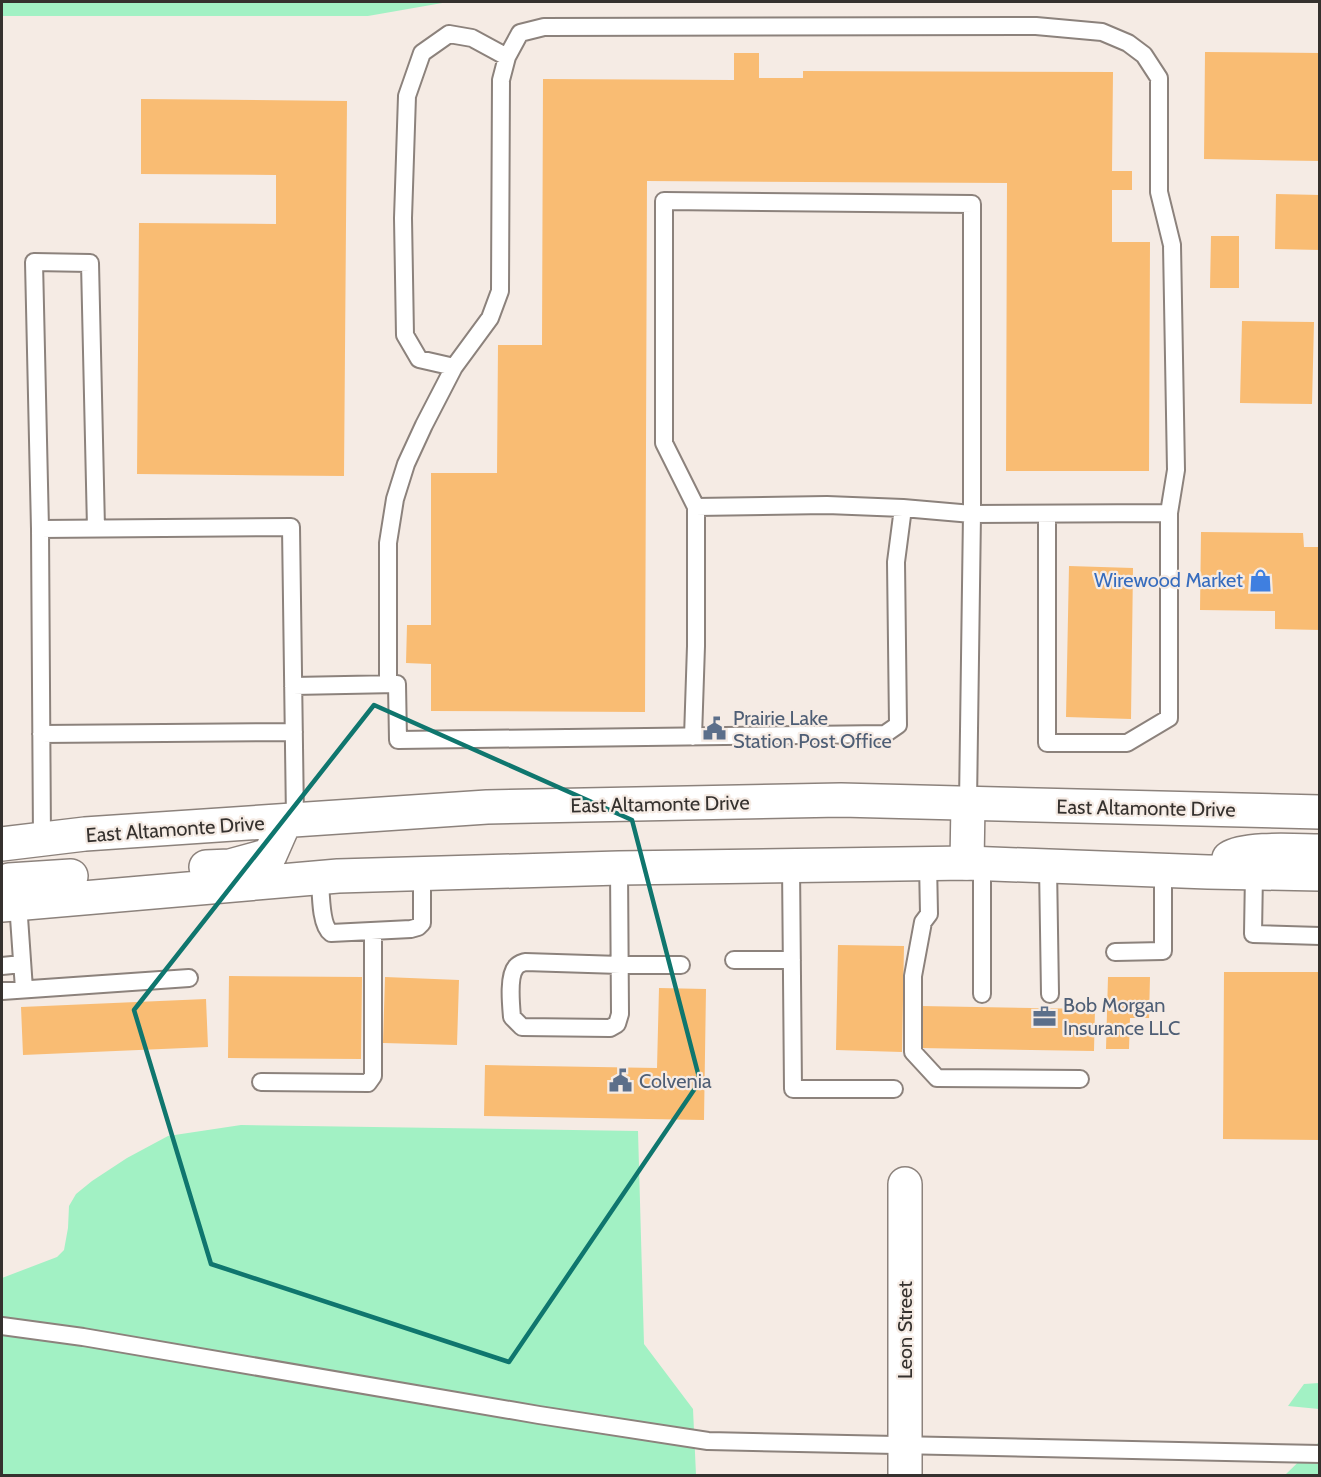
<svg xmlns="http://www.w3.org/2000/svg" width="1321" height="1477" viewBox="0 0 1321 1477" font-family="Cabin,sans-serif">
<rect width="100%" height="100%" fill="#f5ebe4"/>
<!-- green -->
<path fill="#a2f1c4" d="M2,2H448L368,16H2Z
M241,1125L638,1131L644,1344L693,1409L696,1475L2,1476V1278L57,1257L64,1250L68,1228L69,1206L76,1194L92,1181L127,1158L168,1136Z
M1319,1383V1409L1288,1406L1304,1384Z
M1319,1442V1475H1285Z"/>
<!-- building -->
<path fill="#f9bc73" d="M1205,52L1320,53V161L1204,159Z
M734,53H759V78H803V71L1113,72L1112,171H1132V190H1112V242H1150L1149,471H1006L1007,183L647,181L645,712L431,711V664L406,663L407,625H431V473H497L498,345H542L543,79L734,80Z
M141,99L347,101L344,476L137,474L139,223L276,224V175L141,174Z
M1276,194L1320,195V250L1275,249Z
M1211,236H1239V288H1210Z
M1242,321L1314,322L1312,404L1240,403Z
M1201,532L1303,533L1304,547H1320V630L1275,629V611L1200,610Z
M1069,566L1133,568L1131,719L1066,717Z
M838,945L904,946L902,1052L836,1050Z
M1224,972H1320V1140L1223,1139Z
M229,976L362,977L361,1059L228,1058Z
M385,977L459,980L457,1045L383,1043Z
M1108,977H1150L1149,1018H1130L1129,1049H1106Z
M659,988L706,989L704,1120L484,1116L485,1065L657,1068Z
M206,999L208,1047L23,1055L21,1007Z
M921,1006L1095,1009L1094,1051L920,1048Z"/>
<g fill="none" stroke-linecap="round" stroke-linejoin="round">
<defs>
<path id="lane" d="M454,367L419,359L405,335L403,218L407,96L422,53L449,34L472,38L507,57
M696,507L664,443V201L972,204V514L1169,513V718L1127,743H1047V514
M40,529L34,262L90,263L96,528
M388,684V543L395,499L406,464L424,425L454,367L490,318L500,291L501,80L507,57L520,33L544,27L1036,26L1102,32L1128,43L1144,55L1159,78V192L1172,245L1176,470L1169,513
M293,686L397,684L398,740L885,734L898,725L896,562L903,508L972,514L968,803
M41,734L294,732
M693,737L696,646V507L827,505L903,508
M42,840L40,529L291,527L295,819
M928,863L929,914L923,922L913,976V1052L937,1078L1080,1079
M982,863V994
M791,865L793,1089H894
M1048,866L1050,994
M619,868L620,1014L617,1024L610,1028L522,1027L512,1017C511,1005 508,976 516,967C518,964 522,963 525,962L620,965H681
M1254,873L1253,934L1320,936
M320,878C321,892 320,925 331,933L411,929L418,927L422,923V873
M18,903L24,989
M1115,952L1163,951V871
M734,960H792
M2,966L22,964
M2,991L189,978
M261,1082L368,1083L373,1076V931
M2,1326L83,1337L539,1415L708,1441L1320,1454"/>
<path id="street" d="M967,863L968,803
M905,1476V1184"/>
<path id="primary" d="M2,844L85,834L487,807L841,800L1320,812
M1229,858C1246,847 1298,851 1320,851
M206,867L230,866L270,855L285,821
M2,884L9,880L71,876
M2,905L338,876L619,868L967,863L1208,872L1320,874"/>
</defs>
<!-- lane casing -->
<use href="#lane" stroke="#8c827c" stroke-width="20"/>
<!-- street casing -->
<use href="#street" stroke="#8c827c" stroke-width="36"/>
<!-- primary casing -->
<use href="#primary" stroke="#8c827c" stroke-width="36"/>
<!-- lane -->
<use href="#lane" stroke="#fff" stroke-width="16"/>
<!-- street -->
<use href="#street" stroke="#fff" stroke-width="33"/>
<!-- primary -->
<use href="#primary" stroke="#fff" stroke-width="33"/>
</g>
<!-- marked area -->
<path fill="none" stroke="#0f766e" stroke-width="4.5" stroke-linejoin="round" d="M374,705L632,820L700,1081L509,1362L211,1264L134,1010Z"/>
<!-- icons -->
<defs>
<symbol id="shop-bare" viewBox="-9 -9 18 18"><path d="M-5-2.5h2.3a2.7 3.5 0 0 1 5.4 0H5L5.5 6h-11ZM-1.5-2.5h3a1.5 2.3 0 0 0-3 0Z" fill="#3f7fe0" stroke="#f5ebe4" stroke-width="2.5" paint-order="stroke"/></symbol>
<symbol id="civic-bare" viewBox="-9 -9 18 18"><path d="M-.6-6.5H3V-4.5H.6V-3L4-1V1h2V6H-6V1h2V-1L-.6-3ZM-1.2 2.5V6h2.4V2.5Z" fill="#5c6f8a" stroke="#f5ebe4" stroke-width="2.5" paint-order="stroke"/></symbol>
<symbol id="office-bare" viewBox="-9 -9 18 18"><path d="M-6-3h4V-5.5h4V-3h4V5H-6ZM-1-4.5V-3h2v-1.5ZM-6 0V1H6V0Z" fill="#5c6f8a" stroke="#f5ebe4" stroke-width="2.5" paint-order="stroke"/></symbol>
</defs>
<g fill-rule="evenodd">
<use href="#shop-bare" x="1244" y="564" width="33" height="33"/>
<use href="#civic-bare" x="698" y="712" width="33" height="33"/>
<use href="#office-bare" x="1028" y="1000" width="33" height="33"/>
<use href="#civic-bare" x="604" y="1064" width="33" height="33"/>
</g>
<g text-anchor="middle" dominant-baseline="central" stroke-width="4.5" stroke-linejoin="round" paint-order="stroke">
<!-- shop labels -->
<g font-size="20" fill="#366cbe" stroke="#f5ebe4" text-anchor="end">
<text x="1243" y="580">Wirewood Market</text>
</g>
<!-- service labels -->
<g font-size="20" fill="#4e5e75" stroke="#f5ebe4" text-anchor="start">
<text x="733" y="718">Prairie Lake<tspan x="733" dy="23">Station Post Office</tspan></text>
<text x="1063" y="1005">Bob Morgan<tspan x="1063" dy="23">Insurance LLC</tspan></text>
<text x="639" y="1081">Colvenia</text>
</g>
<!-- street labels -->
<g font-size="20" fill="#35312e" stroke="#f5ebe4">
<text transform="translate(660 804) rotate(-1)">East Altamonte Drive</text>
<text transform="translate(1146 808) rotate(1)">East Altamonte Drive</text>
<text transform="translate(175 829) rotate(-4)">East Altamonte Drive</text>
<text transform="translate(905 1330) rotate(-90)">Leon Street</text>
</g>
</g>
<!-- border -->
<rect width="1321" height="1477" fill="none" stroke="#35312e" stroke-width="6"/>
</svg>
